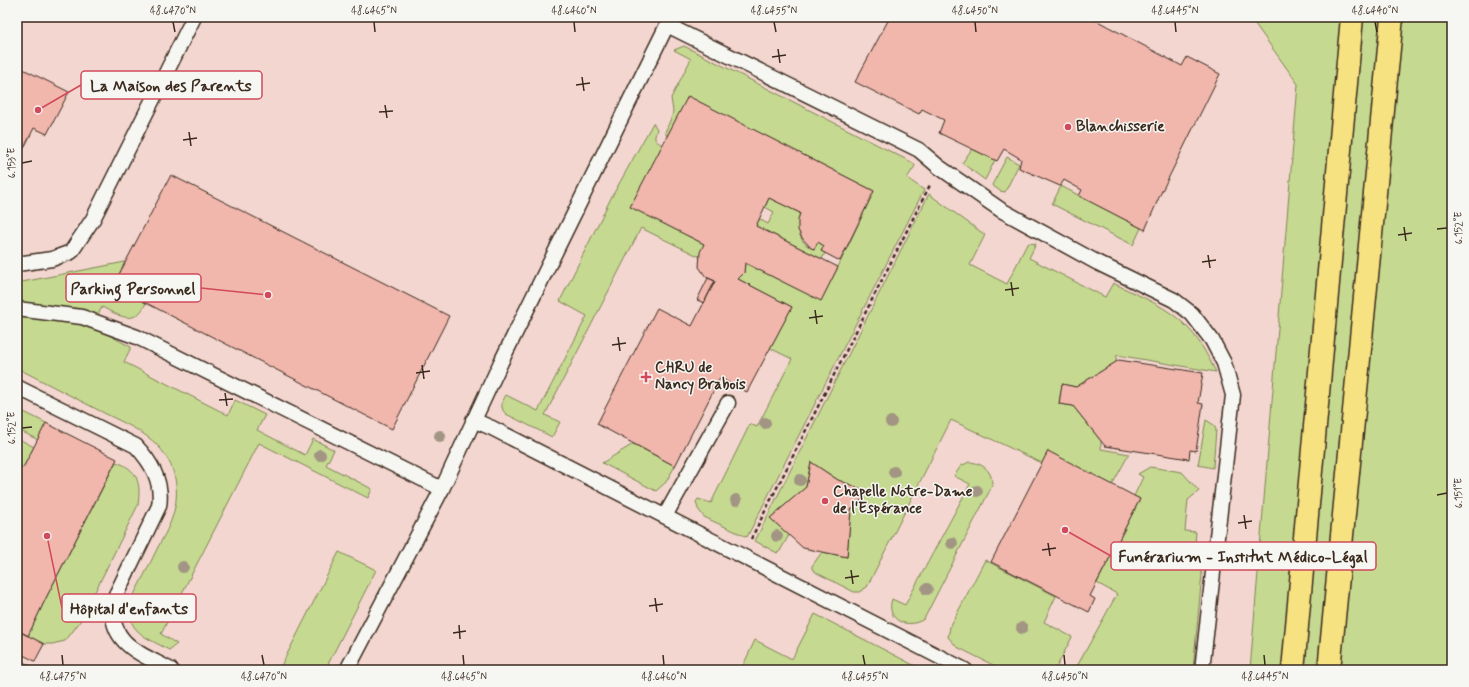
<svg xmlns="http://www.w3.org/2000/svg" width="1469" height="687" viewBox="0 0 1469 687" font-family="Mynerve,sans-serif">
<rect width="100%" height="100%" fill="#f4e3dd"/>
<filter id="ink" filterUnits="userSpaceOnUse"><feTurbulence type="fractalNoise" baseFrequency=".025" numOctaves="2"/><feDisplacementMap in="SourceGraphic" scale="8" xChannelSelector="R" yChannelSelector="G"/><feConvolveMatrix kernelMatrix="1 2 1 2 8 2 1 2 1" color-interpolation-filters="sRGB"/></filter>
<g filter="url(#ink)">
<!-- built -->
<path fill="#f3d6cf" d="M17,17H1250L1298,83L1250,670H17Z"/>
<!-- green -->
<path fill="#c5da90" stroke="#808257" d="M1250,17H1452V670H1250L1298,84Z
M684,46L913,163L915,166L907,178L924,190L747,537L704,517L698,509L696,502L698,499L711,503L750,424L757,427L792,359L770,348L792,307L738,279L744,273L745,263L821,300L838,267L874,191L689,97L667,136L665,132L666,130L672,116L673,111L671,98L691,59L674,50Z
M653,123L657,129C654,139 653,140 663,145L631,207L704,244L700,257L641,228L545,415L560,422L552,437L506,414C499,407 502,402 506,395L538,411L587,316L560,301L610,200Z
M972,149L995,160L985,180L962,163Z
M1007,157L1019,164L1005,192L1000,191L992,185Z
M1061,186L1141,228L1133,245L1052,204Z
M929,194L985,235L970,265L1007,284L1026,246L1029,243L1036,244L1029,258L1105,297L1113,283C1139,296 1170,307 1190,330C1201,342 1208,357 1216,372L1117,355L1116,362L1076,387L1062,384L1059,404L1073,406L1101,441V449L1129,454L1112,485L1048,452L1042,463L951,420L867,587L859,592H854L817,573L812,569V566L822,552L847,557L851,510L869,492L838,480L811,462L806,487L770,518L789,535L780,551L777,553L755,541Z
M769,198L800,213C796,226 799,245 814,249L818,242L824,246L821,251L825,253L822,259L756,226L759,219L768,224L774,212L765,207Z
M125,262L113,286L146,303C135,327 120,316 102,307L92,326L131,347L124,362L228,415L235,400L265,415L257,430L305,455L313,439L334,450L326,465L372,489L368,498L259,443L161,634L177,644L169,650C148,638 127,633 129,604C139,585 149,566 158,547C164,536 171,524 174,511C180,488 175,464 158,446C144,431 122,422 104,413C75,398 46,383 17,368V283Z
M24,412L46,423L38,440L17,429V426Z
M1206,420L1214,425L1216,430L1213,468L1198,465Z
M17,438L34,447L23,468L17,464Z
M633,444L675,466L666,482L656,491L602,463Z
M116,462C138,469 141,483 138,505L81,620L70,635L65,641L52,644H44L28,636L46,598Z
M969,462C983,463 993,471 992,486L924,619C907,630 885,620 892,599L905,605L970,484L954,476L961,466Z
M1150,467L1182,472L1199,491L1188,500L1185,531L1196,532L1194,555L1202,574L1193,670H1075L1117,594L1097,583L1140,499L1134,496L1143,477L1138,474Z
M339,552L376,570L325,670H279Z
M985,560L1056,596L1044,622L1072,637L1055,670H1003L957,647L948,637L950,627Z
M815,614L923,670H741L755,640L792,659Z"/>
<!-- building -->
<path fill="#f1b7ad" stroke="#3b2a1e" d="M890,17H1090L1182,66L1187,57L1220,74L1160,195L1145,230L1079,196L1082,190L1064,180L1060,186L1019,168L1021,159L1004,149L997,161L939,133L944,120L922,109L919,114L855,82Z
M17,66L69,92L47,134L34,128L17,162Z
M688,96L874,191L840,261L821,251L824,246L818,242L814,249L811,248L802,238L798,230V220L800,213L769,198L756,226L838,267L821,301L745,263L744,273L738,279L792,307L747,392L720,378L675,466L597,424L657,308L692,326L715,281L706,277L699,267L700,252L704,244L630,207Z
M171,175L449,316L392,429L113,286Z
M708,278L715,281L704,303L697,300Z
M1119,360L1203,373L1198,403L1203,404L1196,451L1190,450L1189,459L1105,446L1073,406L1059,404L1062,384L1076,387Z
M46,423L117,459L46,598L28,636L17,630V464L23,468Z
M1048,451L1140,499L1090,596L1095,599L1089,612L991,562Z
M811,462L838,480L869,492L851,510L847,557L803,548L770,518L806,487Z
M17,630L44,644L35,661L17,652Z
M17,659L39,670H17Z"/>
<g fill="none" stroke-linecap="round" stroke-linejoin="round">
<defs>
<path id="lane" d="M667,25L919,150L939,167L1001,210L1098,263L1174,300L1192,314L1212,340L1224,363L1233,395L1202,670
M17,264L52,259L71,252L93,219L194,17
M17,309L82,317L137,337L442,489
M17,387L136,446C152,463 163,482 159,506L113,601C108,644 140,653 171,670
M473,420L492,428L965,670
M665,516L728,403
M347,670L442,489L501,362L671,17"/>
<path id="highway" d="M1293,670L1352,17
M1329,670L1392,17"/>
</defs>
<!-- lane casing -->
<use href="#lane" stroke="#3b2a1e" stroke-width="17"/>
<!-- highway casing -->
<use href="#highway" stroke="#3b2a1e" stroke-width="25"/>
<!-- path -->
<path stroke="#3b2a1e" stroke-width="2.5" stroke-dasharray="4 3" stroke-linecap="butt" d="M751,539L930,185"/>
<!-- lane -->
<use href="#lane" stroke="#f6f6f2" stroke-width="14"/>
<!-- highway -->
<use href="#highway" stroke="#f7e281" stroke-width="22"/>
</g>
<!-- trees -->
<g fill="#a29583">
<circle cx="891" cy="422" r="6"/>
<circle cx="765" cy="423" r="6"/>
<circle cx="440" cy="436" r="6"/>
<circle cx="320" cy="455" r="6"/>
<circle cx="894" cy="472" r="6"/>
<circle cx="800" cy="480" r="6"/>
<circle cx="977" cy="491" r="6"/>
<circle cx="736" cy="500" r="6"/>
<circle cx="777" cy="536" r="6"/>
<circle cx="952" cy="543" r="6"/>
<circle cx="183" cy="567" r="6"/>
<circle cx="927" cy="589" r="6"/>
<circle cx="1022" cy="628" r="6"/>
</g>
</g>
<!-- ticks -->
<path fill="none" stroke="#3b2a1e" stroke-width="1.5" d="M173,22L175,32M374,22L375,32M574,22L575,32M774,22L776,32M975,22L976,32M1175,22L1176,32M1375,22L1377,32M778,49L780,63M772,57L786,55M582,77L584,91M576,85L590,83M385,105L387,118M379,112L393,111M189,132L191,146M183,140L197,138M22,163L32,161M1404,227L1406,241M1437,229L1447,228M1398,235L1412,233M1208,255L1210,268M1202,262L1216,260M1011,282L1013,296M1005,290L1019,288M815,310L817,324M809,318L823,316M618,337L620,351M612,345L626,343M422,365L424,379M416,373L430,371M225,393L227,406M219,400L233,399M22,428L32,427M1437,495L1447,493M1244,515L1246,529M1238,523L1252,521M1048,543L1050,556M1042,550L1056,548M851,570L853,584M845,578L859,576M655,598L657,612M649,606L663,604M459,625L460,639M453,633L466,631M62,655L63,665M262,655L264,665M463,655L464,665M663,655L664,665M863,655L865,665M1064,655L1065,665M1264,655L1265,665"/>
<!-- markers -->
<g fill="#d1495b" stroke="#f6f6f2" stroke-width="1.5">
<circle cx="1068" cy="127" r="4"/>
<path d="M644 371h4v4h4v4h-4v4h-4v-4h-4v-4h4z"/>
<circle cx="825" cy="501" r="4"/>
</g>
<g text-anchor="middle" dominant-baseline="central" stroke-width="3" stroke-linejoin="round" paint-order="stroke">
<!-- poi labels -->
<g font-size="15" font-weight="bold" fill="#3b2a1e" stroke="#f6f6f2" text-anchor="start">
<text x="1076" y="127">Blanchisserie</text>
<text x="655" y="368">CHRU de<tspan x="655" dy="17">Nancy Brabois</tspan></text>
<text x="833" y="492">Chapelle Notre-Dame<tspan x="833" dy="17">de l'Espérance</tspan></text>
</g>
</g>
<!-- callouts -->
<path fill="none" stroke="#d1495b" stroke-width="1.5" d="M38 110L81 85M268 295L201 288M1065 530L1111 556M47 536L62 608"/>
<g fill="#d1495b" stroke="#f6f6f2" stroke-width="1.5">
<circle cx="38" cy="110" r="4"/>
<circle cx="268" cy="295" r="4"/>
<circle cx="1065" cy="530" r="4"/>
<circle cx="47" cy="536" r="4"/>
</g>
<g fill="#f6f6f2" stroke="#d1495b" stroke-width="1.5">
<rect x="81" y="71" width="181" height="28" rx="4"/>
<rect x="66" y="274" width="135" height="28" rx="4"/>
<rect x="1111" y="542" width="265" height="28" rx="4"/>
<rect x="62" y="594" width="134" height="28" rx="4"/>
</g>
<g font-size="16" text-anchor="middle" font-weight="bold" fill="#3b2a1e">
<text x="171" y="91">La Maison des Parents</text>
<text x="133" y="294">Parking Personnel</text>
<text x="1243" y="562">Funérarium - Institut Médico-Légal</text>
<text x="129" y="614">Hôpital d'enfants</text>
</g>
<!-- margin -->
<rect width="1469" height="687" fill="none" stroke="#f6f6f2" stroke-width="44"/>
<rect x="22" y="22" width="1425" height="643" fill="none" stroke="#3b2a1e" stroke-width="1.5"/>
<g font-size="10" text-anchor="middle" fill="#3b2a1e">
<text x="173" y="14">48.6470°N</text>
<text x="374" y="14">48.6465°N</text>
<text x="574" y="14">48.6460°N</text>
<text x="774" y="14">48.6455°N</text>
<text x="975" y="14">48.6450°N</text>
<text x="1175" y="14">48.6445°N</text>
<text x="1375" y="14">48.6440°N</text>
<text transform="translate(11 163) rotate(-90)" y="4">6.153°E</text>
<text transform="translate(1458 228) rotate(-90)" y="4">6.152°E</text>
<text transform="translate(11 428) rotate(-90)" y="4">6.152°E</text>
<text transform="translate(1458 493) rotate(-90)" y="4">6.151°E</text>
<text x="63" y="680">48.6475°N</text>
<text x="264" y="680">48.6470°N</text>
<text x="464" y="680">48.6465°N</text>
<text x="664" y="680">48.6460°N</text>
<text x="865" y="680">48.6455°N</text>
<text x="1065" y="680">48.6450°N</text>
<text x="1265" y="680">48.6445°N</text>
</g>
</svg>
